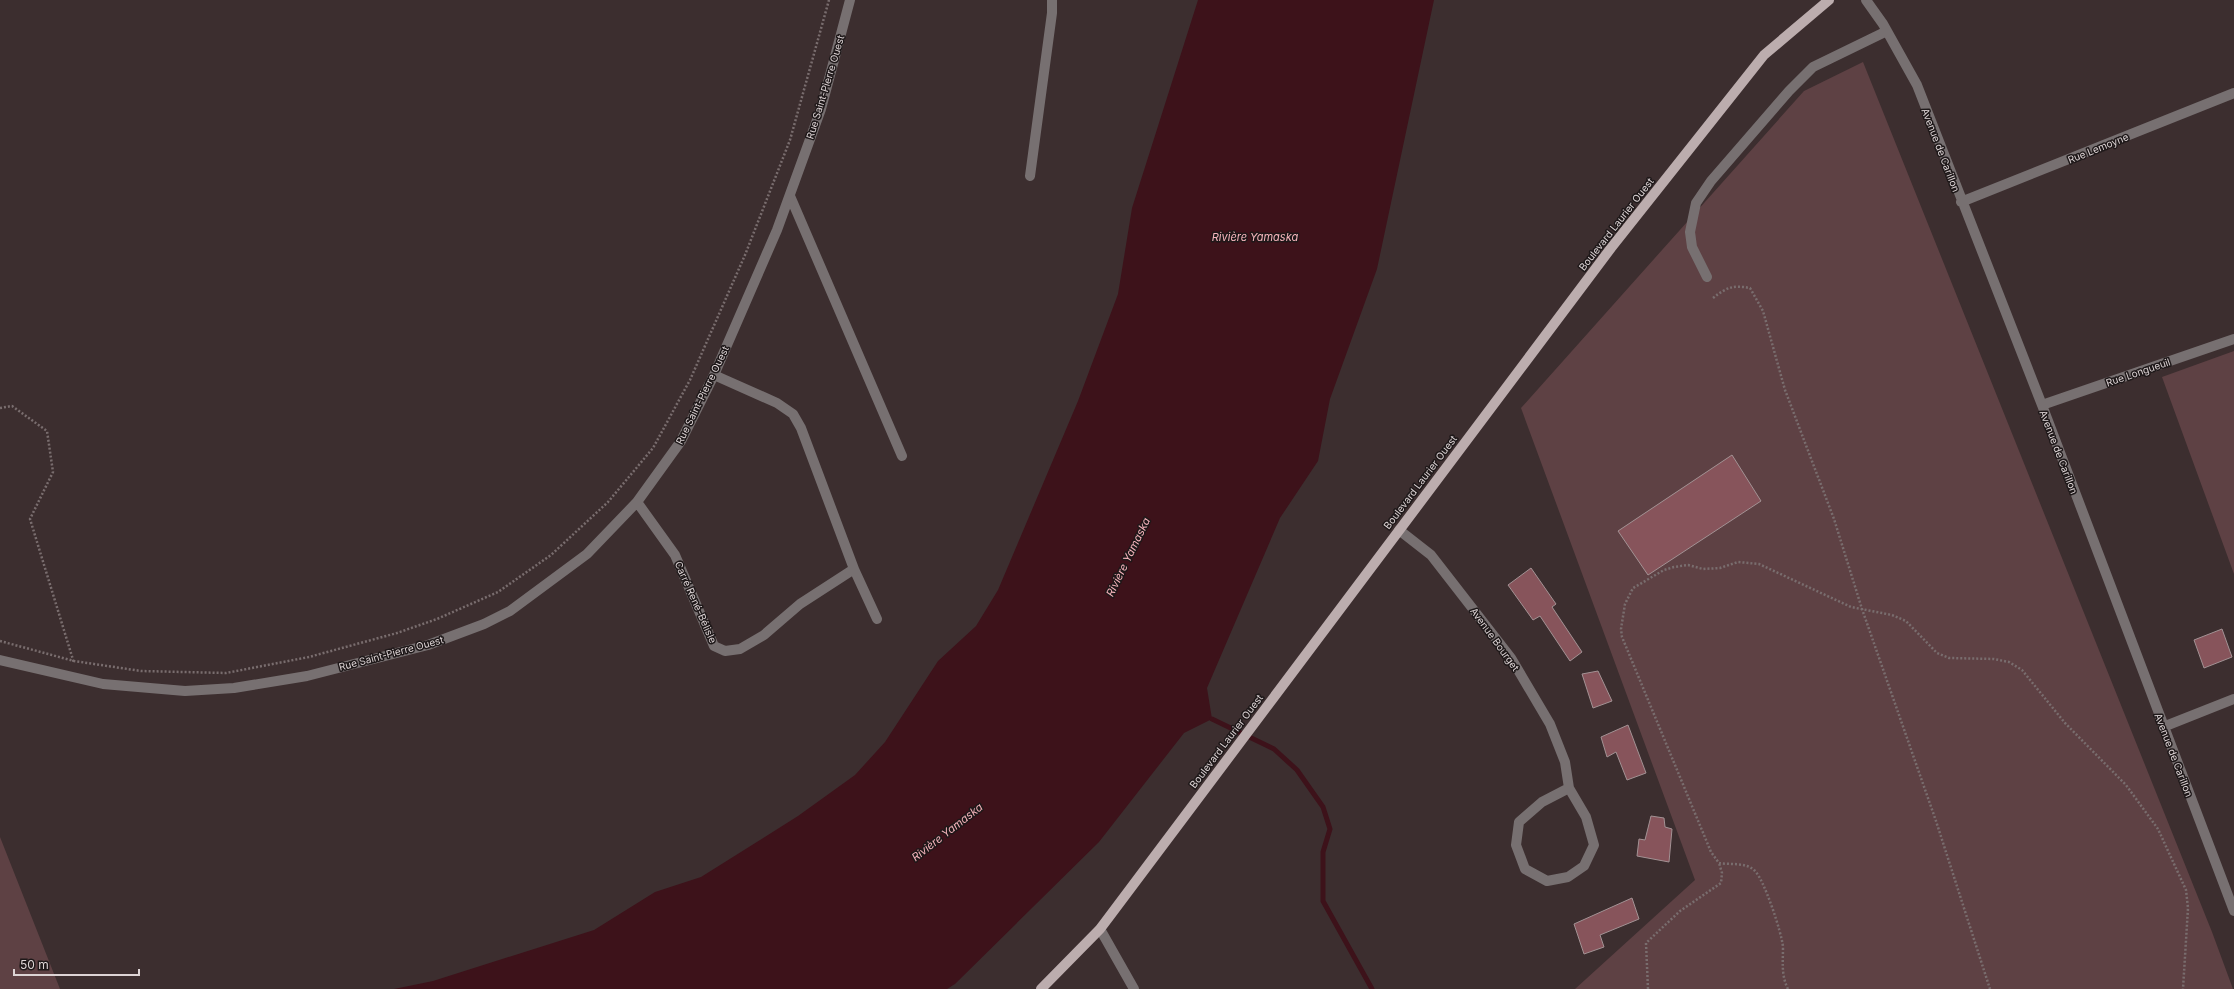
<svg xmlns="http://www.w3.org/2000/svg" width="2234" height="989" viewBox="0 0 2234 989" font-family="Inter,sans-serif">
<rect width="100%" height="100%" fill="#3c2e2f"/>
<!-- green -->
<path fill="#5e4144" d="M1863,62L2212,932L2233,989H1575L1695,880L1521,408L1804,91Z
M2234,351V574L2162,377Z
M0,837L60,989H0Z"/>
<!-- water -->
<path fill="#3d121a" d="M1198,0H1434L1377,269L1330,399L1318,461L1280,518L1207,688L1212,719L1184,733L1099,842L955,984L947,989H394L433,981L594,930L655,892L701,877L798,816L855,775L885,742L938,661L976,626L998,590L1078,401L1118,294L1132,208Z"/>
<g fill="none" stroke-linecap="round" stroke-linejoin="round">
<!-- stream -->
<path stroke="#3d121a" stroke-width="5" d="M1212,719L1274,749L1297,770L1323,807L1330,829L1323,852V901L1372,989"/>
</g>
<!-- building -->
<path fill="#87545b" stroke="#a39294" d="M1732,455L1761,501L1648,575L1618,531Z
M1531,568L1556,604L1552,607L1582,652L1570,661L1540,616L1533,620L1508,585Z
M2222,629L2232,657L2204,668L2194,640Z
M1598,671L1612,701L1593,708L1582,674Z
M1628,725L1646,773L1627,780L1616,752L1607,757L1601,737Z
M1651,816L1664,818L1665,827L1672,829L1669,862L1637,856L1639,839L1645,840Z
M1632,898L1639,919L1600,935L1604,947L1584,954L1574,924Z"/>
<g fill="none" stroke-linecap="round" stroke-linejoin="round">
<!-- path -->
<path stroke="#796d6e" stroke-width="2.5" stroke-dasharray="2 2" stroke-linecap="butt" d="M1713,298C1727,287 1733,285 1750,288L1763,311L1785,390L1834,519L1862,609L1936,821L1990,989
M0,408L12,406L47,431L53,472L30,519L74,663
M0,641L74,661L141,671L226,673L309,657L397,633L437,619L498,592L551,555L608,502L653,448L690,380L745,255L790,140L829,0
M1648,989L1646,943L1680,911L1721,883L1722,873L1719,863
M1788,989C1781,975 1783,962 1783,947C1782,934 1764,878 1754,870C1745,862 1730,865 1719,863L1711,852L1622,637L1621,629L1625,604L1633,588L1640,584L1664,570L1674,567L1688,565L1703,569L1720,568L1738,562L1759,564L1851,607L1892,615L1906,621L1937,653L1949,658L1994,659L2009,662L2022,670L2065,723L2126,785L2158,829L2186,890L2188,908L2183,989"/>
<!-- minor -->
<path stroke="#777071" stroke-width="10" d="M1866,0L1883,24L1917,85L2042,405L2234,911
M1030,176L1052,13V0
M790,196L902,456
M1961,202L2234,93
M1707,277L1692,247L1690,232L1696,203L1711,181L1789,91L1813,67L1887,31
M714,375L777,403L793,414L801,428L854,569L877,619
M2042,405L2234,339
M637,502L675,555L714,646L725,651L740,649L764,635L800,604L854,569
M1399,530L1431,555L1511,658L1550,724L1565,762L1569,788L1586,817L1594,845L1584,866L1568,877L1547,881L1525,869L1516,845L1519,822L1542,802L1569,788
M0,660L103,684L185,691L234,688L307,676L428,645L484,624L510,611L587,554L637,502L681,441L714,375L777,230L821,109L850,0
M2163,727L2234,699
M1100,929L1134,989"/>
<!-- major -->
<path stroke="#bcadae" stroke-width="10" d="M1041,989L1100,929L1611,248L1764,55L1829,0"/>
</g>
<g text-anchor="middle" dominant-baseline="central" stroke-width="3" stroke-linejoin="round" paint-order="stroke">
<!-- street labels -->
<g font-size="10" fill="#ddd4d5" stroke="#1e1819">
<text transform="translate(825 87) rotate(-73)">Rue Saint-Pierre Ouest</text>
<text transform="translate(2098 148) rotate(-22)">Rue Lemoyne</text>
<text transform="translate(1941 150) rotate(69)">Avenue de Carillon</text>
<text transform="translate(1616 224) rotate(-52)">Boulevard Laurier Ouest</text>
<text transform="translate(2138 372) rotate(-19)">Rue Longueuil</text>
<text transform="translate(702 395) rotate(-64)">Rue Saint-Pierre Ouest</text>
<text transform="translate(2059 452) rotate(69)">Avenue de Carillon</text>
<text transform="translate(1420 482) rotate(-53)">Boulevard Laurier Ouest</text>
<text transform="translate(696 602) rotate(66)">Carré René-Bélisle</text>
<text transform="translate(1495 639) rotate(54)">Avenue Bourget</text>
<text transform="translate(391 653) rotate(-15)">Rue Saint-Pierre Ouest</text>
<text transform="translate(1226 741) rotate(-53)">Boulevard Laurier Ouest</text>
<text transform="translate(2174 755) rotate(69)">Avenue de Carillon</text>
</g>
<!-- water labels -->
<g font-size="11" font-style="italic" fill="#f6b4bc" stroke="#1e1819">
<text x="1255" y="237">Rivière Yamaska</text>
<text transform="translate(1128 557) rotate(-64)">Rivière Yamaska</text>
<text transform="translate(947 832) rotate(-38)">Rivière Yamaska</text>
</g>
</g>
<!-- scale -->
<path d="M14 969v6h125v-6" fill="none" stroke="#ddd4d5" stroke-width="2"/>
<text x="20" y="969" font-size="12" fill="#ddd4d5" stroke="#1e1819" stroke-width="3" paint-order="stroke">50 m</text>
</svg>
